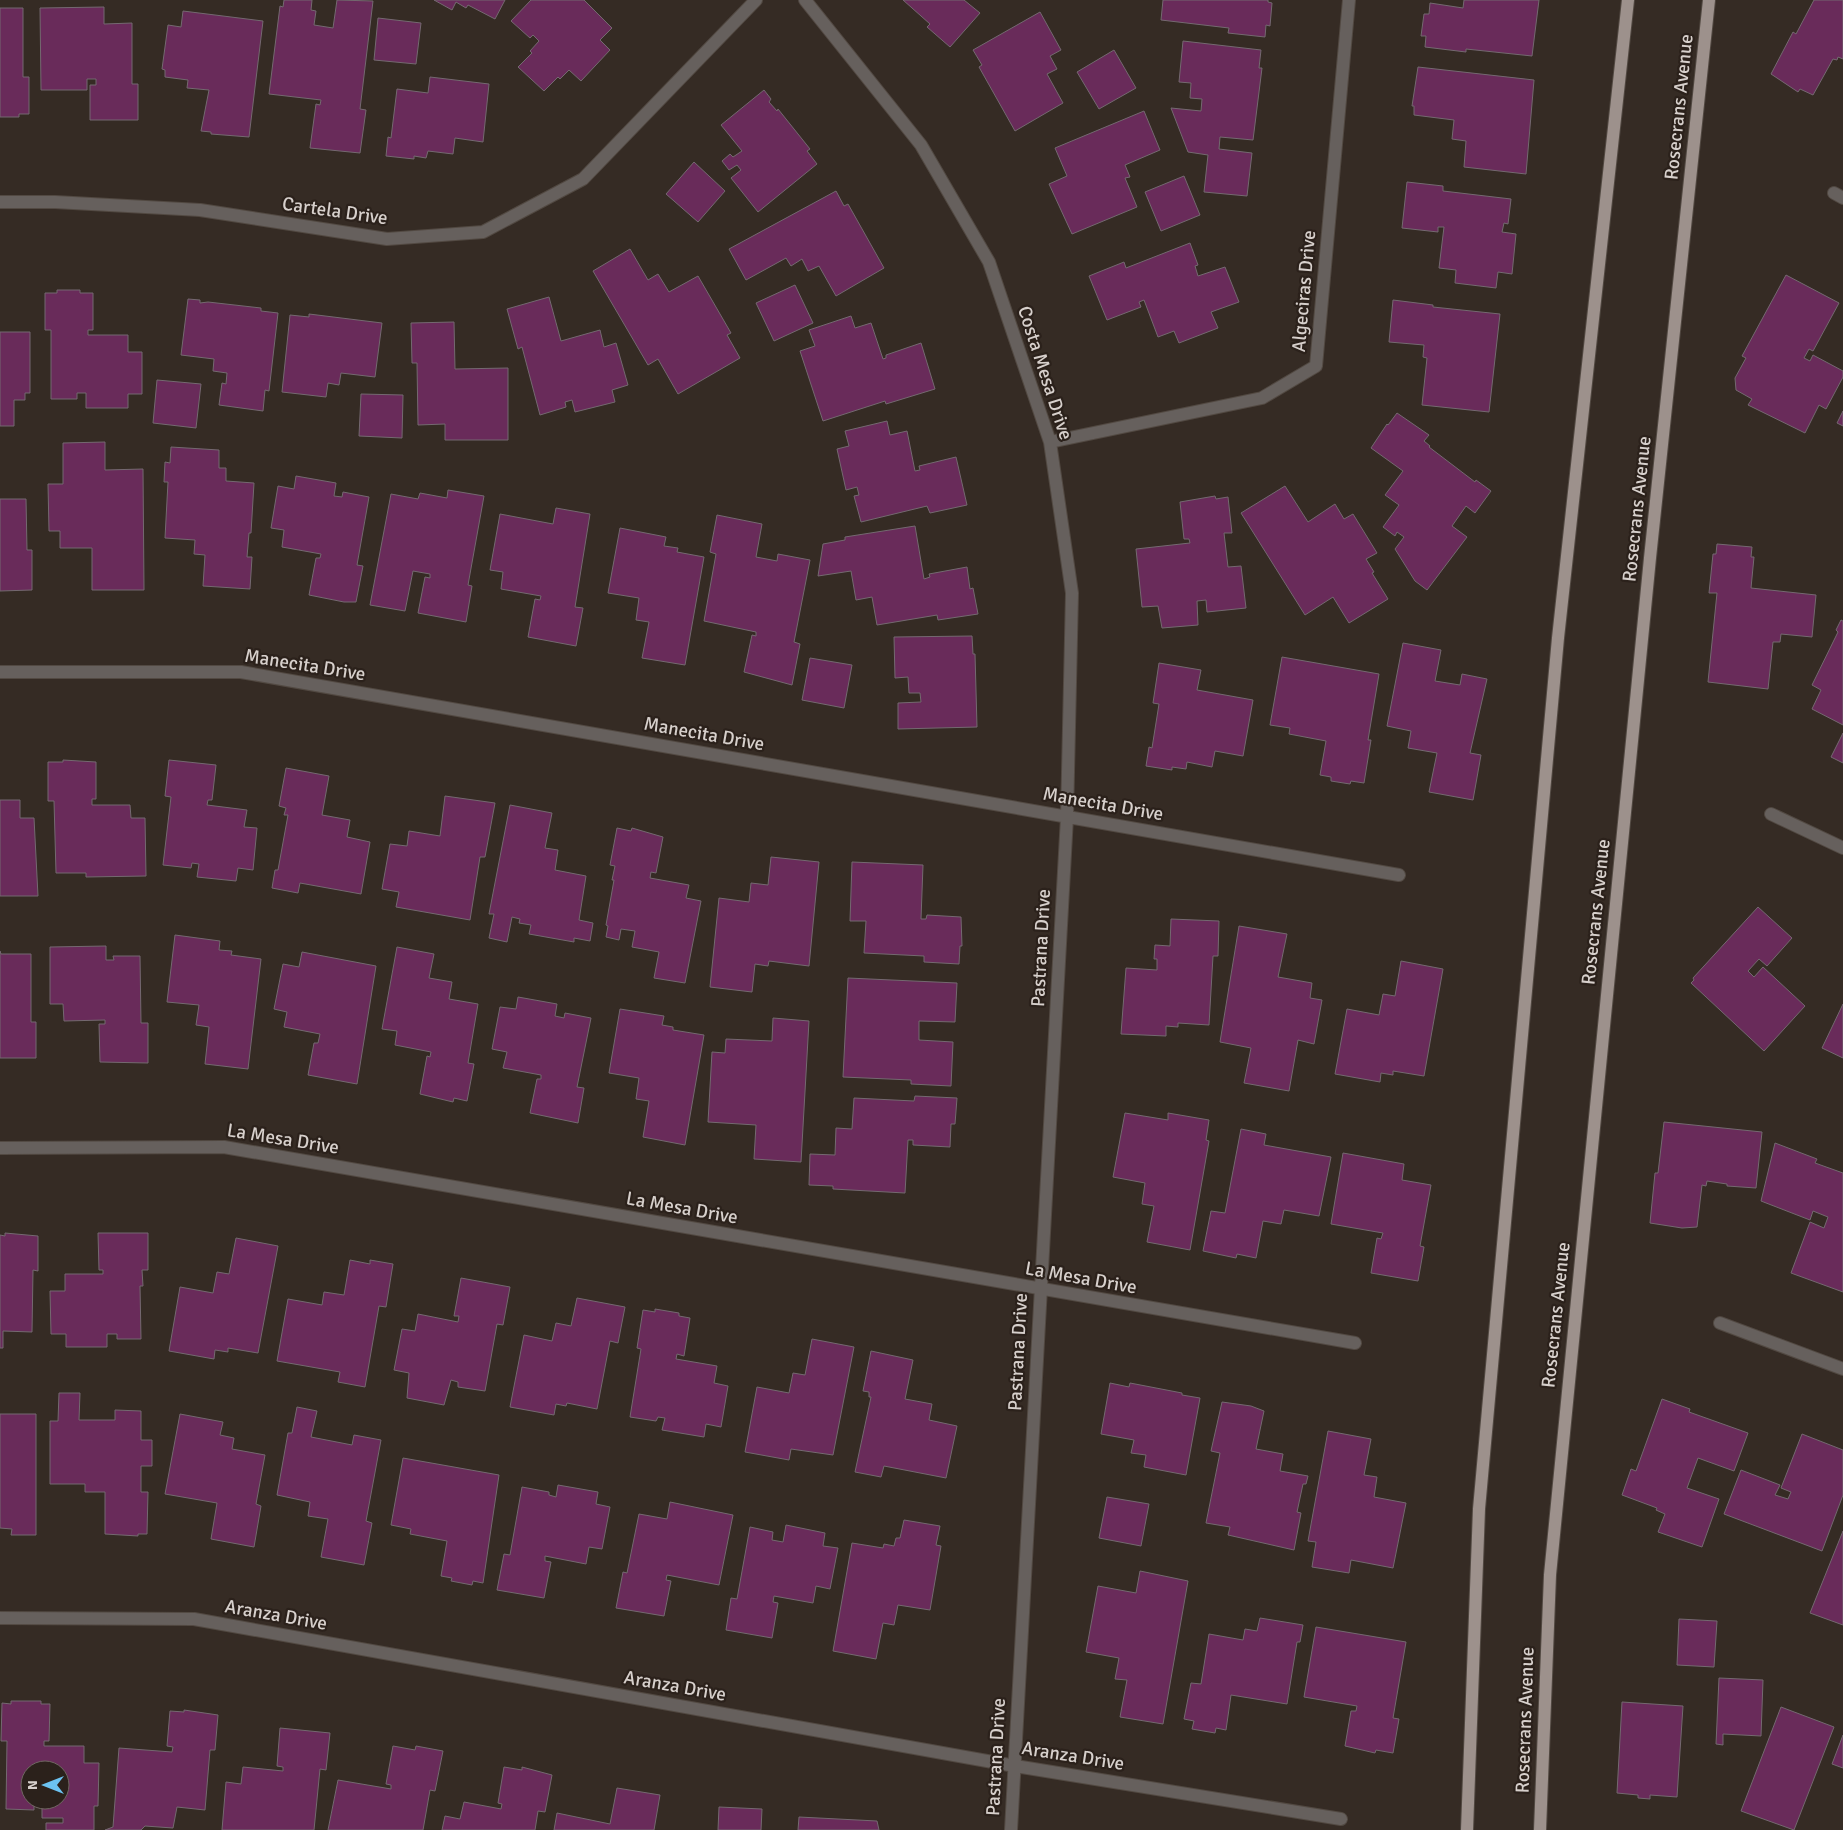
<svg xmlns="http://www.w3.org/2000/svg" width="1843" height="1830" viewBox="0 0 1843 1830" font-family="Signika,sans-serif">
<rect width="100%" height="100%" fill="#352b24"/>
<!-- building -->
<path fill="#692b5a" stroke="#746970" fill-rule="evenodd" d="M284,0H312L311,10L316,11L314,25L333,28L337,0L373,1L360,109L366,110L360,153L310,148L316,104L320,105L321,100L269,94L280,6L283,7Z
M434,0H505L495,19L468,5L466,8L456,2L452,10Z
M531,0H584L612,28L600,40L610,50L581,81L569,70L560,79L558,77L544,91L518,67L532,53L530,51L539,41L533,35L530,38L511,21Z
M903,0H964L980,13L950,47L927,27L930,24Z
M1163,0H1268V2L1272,3L1270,26L1266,25L1265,37L1228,33L1229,28L1161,20Z
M1464,0H1539L1532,56L1466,49V52L1425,47L1426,36H1421L1424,14H1429L1430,3L1463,8Z
M1814,0H1843V59L1838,57L1837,60L1833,59L1813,95L1800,89L1798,92L1771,74L1793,32L1796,34Z
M104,7V24L132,23V84H138V120H90V85H96V79H87V90H41L40,8Z
M0,8H23V77H29V114H19V117H0Z
M183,11L263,21L249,137L211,134V132L201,131L209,90L187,88L188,80L165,77V70L162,69L168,25L181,27Z
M1040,12L1061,50L1050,56L1057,69L1047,74L1063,103L1015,131L979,67L982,65L973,50Z
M378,18L421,23L416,64L374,60Z
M1183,41L1261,50L1259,68H1262L1253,140L1220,137L1219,149L1252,153L1247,196L1204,192L1208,155L1188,152L1171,108L1201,111L1202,99L1190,98L1191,83L1179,82Z
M1114,50L1136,88L1099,109L1077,72Z
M1418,67L1534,80L1526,174L1464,167L1466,141L1452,139L1454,120L1414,115V106H1412Z
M430,77L489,84L483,142L455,138L453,154L428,151L426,158L414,156V159L386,156L388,137L391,138L397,89L428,93Z
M764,90L771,99L769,102L777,111L778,109L810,149L807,151L817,164L758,212L731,178L741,170L737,165L729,170L722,161L730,154L733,157L742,151L721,125Z
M1144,111L1160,150L1125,165L1130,177L1125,178L1137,207L1072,234L1049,184L1067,176L1055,148Z
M694,162L725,191L698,222L666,194Z
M1184,176L1200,215L1161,231L1145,192Z
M1407,182L1443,186V191L1511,199L1508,224L1504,223L1502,232L1516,234L1512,274L1498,272L1496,288L1455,283L1456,270L1439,268L1444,227H1438V232L1402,228Z
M836,191L844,206L848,204L884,268L836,296L819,266L808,271L802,259L791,266L786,258L746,280L729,249Z
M1190,243L1198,265L1195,266L1198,276L1225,267L1239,302L1211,312L1218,328L1179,343L1174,331L1158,337L1144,300L1139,302L1141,307L1107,320L1089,276L1124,262L1126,268Z
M630,249L648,280L658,274L669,292L698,276L731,333L727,335L740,358L678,394L658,359L648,365L593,271Z
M1786,275L1839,303L1813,351L1809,349L1804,358L1810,361L1813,355L1843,371V377L1826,409L1819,405L1805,433L1748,405L1752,399L1736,390L1735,378L1746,358L1742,356Z
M795,285L813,323L774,341L756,303Z
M57,290H80V293H93V330H88V335H128V352H142V394H128V408H86V393H77V399H51V330H45V293H57Z
M549,297L561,341L600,330L604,347L616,343L628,385L612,390L615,402L575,412L572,400L565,402L566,407L540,415L522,347L518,349L507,309Z
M188,299L200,300V303L208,302L261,308V311L278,313L269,391L265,390L263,411L219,405L222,383L226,384L227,373L213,371L214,359L181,355Z
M1393,300L1433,305V307L1500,314L1489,412L1422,405L1427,358L1423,357L1424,345L1389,342Z
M309,314L382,323L375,377L341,373L339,385L328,383L326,397L282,392L290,315L309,317Z
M851,316L855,328L871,323L883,359L886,358V355L921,343L935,389L886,404L885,401L823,421L800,351L815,346L809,330Z
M454,322L455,369L508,368V440H445V424L418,425L417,363H412L411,323Z
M0,332H30V393H25V400H14V426H0Z
M157,380L201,384L196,428L153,423Z
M361,394L403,395L402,438L359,436Z
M1843,411V426L1837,423Z
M1397,413L1429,435L1424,441L1430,446L1429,447L1475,482L1476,480L1491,491L1475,513L1466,506L1452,526L1467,537L1427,590L1415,581L1395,549L1404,537L1397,532L1395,536L1383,527L1399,505L1385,495L1403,471L1371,448L1387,424L1388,425Z
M887,421L890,435L907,431L915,471L920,470L919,466L956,457L967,505L930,513L927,506L861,522L854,496L859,495L857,487L846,490L837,449L849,446L845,431Z
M105,442V470L143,469L144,590H92V548H60V531H49L48,484H63V443Z
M171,447L219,450V468H226V481L254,483L251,533H249L247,557H252L250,589L203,586L205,555L194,554L195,540L165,538L168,482H164L165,462L170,463Z
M296,476L336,483L334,496L342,497L343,492L369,497L357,565L363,566L356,602H344L309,595L316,558H320L321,554L282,547L284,530L271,528L278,486L294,489Z
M1285,486L1308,522L1335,504L1344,519L1353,514L1377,553L1366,559L1374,572L1372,573L1388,599L1349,623L1333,597L1305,615L1241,513Z
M448,490L484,496L468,585L472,586L466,622L418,613L425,577L430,578V574L413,571L405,611L370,605L391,494L418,499L420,493L447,498Z
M1215,496L1216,499L1228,497L1232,533H1224L1228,567L1241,566L1246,608L1207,612L1206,600L1197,601L1198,625L1162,628L1158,606L1142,607L1136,549L1190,543L1189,539H1184L1180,502Z
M0,499H26L27,550H32V590L0,591Z
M556,508L590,514L575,607L583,608L576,646L528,637L535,599L540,600L541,596L501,589L503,572L490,570L500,514L553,524Z
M717,515L762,524L756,557L777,561L778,554L810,560L794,642L800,644L792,685L744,672L752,635L756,636V632L704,621L716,554L710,552Z
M915,526L924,579L930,577L929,574L967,567L970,589L973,588L978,614L938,620L937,615L877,625L872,597L856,600L851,571L818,576L823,544L845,540V537Z
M620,528L666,537L664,546L678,548L677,552L704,557L685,665L642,658L649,622L636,620L639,598L608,593Z
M1717,544L1752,547L1751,557H1754L1751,588L1816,595L1812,637L1781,634L1780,642H1773L1768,689L1708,682L1717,593H1709L1713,554H1716Z
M1841,620L1843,621V725L1812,709L1821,690L1812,685L1838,632L1836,630Z
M972,636L973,654H975L977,727L898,729V703L921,702L920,693H909L908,677L895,678L894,637Z
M1403,643L1441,650L1435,681L1460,685L1462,674L1487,679L1470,753L1481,755L1473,800L1429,792L1437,753L1408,748L1411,731L1387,726Z
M1282,657L1379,674L1368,740H1371L1364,783L1351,781L1350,784L1331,781V777L1320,775L1326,741L1289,734L1290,728L1270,725Z
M810,658L852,665L844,708L802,700Z
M1159,663L1201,670L1197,690L1253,700L1243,756L1215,751L1212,767L1187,762L1186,769L1172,767V770L1146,766L1149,747L1152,748L1159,704L1153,703Z
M1843,733V763L1831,757Z
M63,760L96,762V799H92V805H130L131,818H145L146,876L86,877V873H56L54,801H48V762H63Z
M169,760L216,765L212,800H208L207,805L247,810L244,827L257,828L253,870L238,868L236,881L197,877L199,864L192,863L191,868L163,865L171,797L165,796Z
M286,768L329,776L322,815L350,820L347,837L370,842L361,894L300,883L298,893L272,888L275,870H278L288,815H284L286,808L279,806Z
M445,796L495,803L485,857H480L470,920L396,907L399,892L382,889L390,844L407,846L409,831L440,836Z
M0,800H20V818H34L38,896H0Z
M510,805L552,813L545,848L558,850L555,870L586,876L579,920L593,923L590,941L574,938V942L529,934L531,925L519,923L520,919L512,917L507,942L489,938L494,914H489Z
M617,828L631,831L632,828L663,837L656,873L651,872L650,878L689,885L686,898L701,901L685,983L654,978L659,952L632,947L635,931L621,929L619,940L606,937L608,926L606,925L614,880H612L615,866L610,865Z
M771,857L819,862L809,966L769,961L768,966L755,964L752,992L710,987L719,898L749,902L751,883L768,885Z
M852,862L923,865L921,919H926L927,915L961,917L962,946H960L959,964L924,962V956L864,953L866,921H850Z
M1758,907L1792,938L1767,966L1759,959L1748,971L1754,977L1763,967L1805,1006L1764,1051L1691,983L1694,980L1693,978Z
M1171,919L1219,921L1218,956H1213L1209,1025L1178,1023V1027L1166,1026V1036L1121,1034L1126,968L1157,970V959H1154L1155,945L1170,946Z
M1239,926L1287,934L1278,977L1312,983L1310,998L1322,1000L1314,1044L1298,1040L1289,1091L1244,1083L1251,1048L1220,1042Z
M175,935L220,941L219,950L232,951L231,955L261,959L248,1069L205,1064L209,1027L196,1025L199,1005L167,1002Z
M106,946V960H114L113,956H140L141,1023H148V1063L100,1062L99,1024H105V1020L64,1021L63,1004H50V947Z
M397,947L434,954L429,978L452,982L449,999L478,1004L468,1063L474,1064L467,1101L454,1098L453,1102L420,1094L427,1056L430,1057L431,1052L395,1045L397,1031L382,1029Z
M0,951L1,954H31V1022H36V1058H0Z
M302,952L376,966L357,1084L308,1075L314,1043H318L320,1034L284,1027L287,1012L274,1009L283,964L299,967Z
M1401,961L1443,969L1424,1076L1393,1071V1075L1381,1073L1380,1082L1335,1074L1347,1009L1379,1015L1383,994L1395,996Z
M848,978L957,983L955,1022L919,1021V1040L953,1042L951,1086L911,1084V1080L843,1077Z
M518,997L557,1004L555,1016L564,1018L565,1013L591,1018L577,1087L584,1088L578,1123L530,1113L537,1079H541V1075L503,1068L507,1052L492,1049L500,1007L516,1009Z
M1843,1004V1058L1822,1048Z
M620,1009L664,1016L662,1025L673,1027V1030L704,1035L685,1145L643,1137L649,1101L636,1099L639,1078L609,1073Z
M773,1018L809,1021L801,1162L754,1159L756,1125L708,1122L712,1052L725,1053L726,1039L772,1041Z
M915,1096L957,1098L955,1124H951L950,1147L913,1145V1140H908L905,1193L833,1189V1186L809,1185L810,1154L835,1155L836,1128L852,1129L854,1098L914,1101Z
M1125,1113L1168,1120V1113L1209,1120L1206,1140L1209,1141L1190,1250L1147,1242L1154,1206L1142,1204L1145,1183L1113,1177Z
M1664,1122L1762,1132L1756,1188L1727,1186V1184L1707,1181L1706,1186L1702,1185L1697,1227L1682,1228L1650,1223L1655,1173H1658Z
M1241,1129L1266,1134L1264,1145L1331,1157L1319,1216L1284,1210L1281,1224L1263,1221L1256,1258L1237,1254L1236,1258L1203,1251L1211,1211L1225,1213Z
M1775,1143L1817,1159L1815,1163L1843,1173V1292L1791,1273L1810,1222L1824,1228L1828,1217L1813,1211L1810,1220L1761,1201Z
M1343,1153L1404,1164L1402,1180L1431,1185L1420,1246L1424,1247L1418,1281L1371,1273L1377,1238L1381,1239L1383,1233L1331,1224Z
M5,1233L38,1236V1271L33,1270L32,1332L3,1331V1348H0V1235L5,1236Z
M98,1233H148V1270H142L143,1286H140L141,1339H117V1334H107V1347H66V1334H51L50,1291H65V1274H103V1270H99Z
M236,1238L278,1246L258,1353L228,1348V1352L215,1350L214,1359L169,1351L180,1287L213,1293L217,1272L229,1274Z
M350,1260L370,1264V1260L393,1264L386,1307L379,1306L365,1387L338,1382L340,1372L277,1361L288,1299L322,1305L324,1292L344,1295Z
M461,1278L510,1287L503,1325L497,1324L485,1391L458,1387V1382L451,1380L444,1405L407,1398L409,1373L394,1370L402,1329L415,1331L418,1314L458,1322L459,1316H454Z
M577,1298L625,1307L618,1343L610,1341L597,1409L567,1403L566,1406L556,1404L554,1415L510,1407L524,1335L552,1341L556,1323L571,1326Z
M655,1309L679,1313V1316L690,1318L684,1356L677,1354L676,1359L717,1366L714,1383L728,1386L721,1427L706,1424L704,1437L662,1430L665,1418L658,1417L656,1421L630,1417L641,1349L637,1348L643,1310L655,1312Z
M812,1339L854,1347L833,1455L791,1449L789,1460L745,1452L757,1387L789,1393L793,1373L805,1375Z
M871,1351L913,1360L905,1399L932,1404L929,1420L957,1426L946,1478L884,1466L881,1477L855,1472L871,1397H869V1392L863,1391Z
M1110,1383L1129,1387L1130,1383L1182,1393V1395L1200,1398L1186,1475L1144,1467L1146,1455L1131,1453L1134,1440L1101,1434Z
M59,1393H80L79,1420H115V1410L141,1411V1440H152V1466H141V1492H148L147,1534H138V1536L105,1534V1492H85V1484H50V1421H58Z
M1662,1399L1690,1409L1689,1412L1748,1433L1734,1471L1698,1458L1687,1488L1719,1499L1702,1547L1658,1532L1665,1514L1656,1510L1657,1508L1622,1495L1631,1469L1636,1471Z
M1222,1402L1251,1406L1264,1411L1256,1449L1283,1454L1280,1471L1308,1476L1306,1484H1303L1297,1512L1301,1513L1294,1550L1228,1535L1230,1527L1206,1523L1220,1453L1211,1451Z
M297,1407L317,1411L311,1437L352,1445L354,1435L381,1440L366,1521L372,1523L364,1565L321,1557L328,1519L308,1516L310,1502L277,1495L288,1433H292Z
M0,1414H36V1535H11L12,1529L0,1528Z
M180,1414L223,1422L220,1435L234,1438L232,1449L265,1455L256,1504L261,1506L254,1547L211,1539L217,1503L165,1494Z
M1328,1431L1371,1439L1364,1475L1377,1477L1374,1497L1406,1503L1393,1568L1351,1560L1349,1573L1312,1567L1316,1542L1308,1541Z
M1802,1434L1843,1450V1495L1822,1551L1724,1514L1741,1470L1780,1485L1775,1495L1788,1499L1791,1492L1781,1488Z
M403,1458L499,1475L483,1583L473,1581L472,1585L451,1581L452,1578L441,1576L447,1541L410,1534L411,1529L391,1525Z
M558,1485L598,1492L596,1504L610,1507L602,1549L589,1547L586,1564L545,1556V1561L551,1562L544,1598L497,1590L504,1554L510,1555L522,1487L549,1492V1495L556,1497Z
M1107,1497L1149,1504L1141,1546L1099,1538Z
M670,1502L733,1515L719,1585L667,1575L666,1580L671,1581L664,1616L616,1608L623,1572L627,1573L639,1514L667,1519Z
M904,1520L940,1526L936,1545L941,1546L930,1610L898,1605L894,1625L883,1623L876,1659L833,1651L852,1543L883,1548L884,1544L894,1546L896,1538H900Z
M786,1525L825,1533L823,1546L838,1548L830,1589L816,1586L813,1603L774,1596L773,1602L778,1603L772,1638L726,1630L731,1598L737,1599L750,1527L773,1532L772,1540L783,1542Z
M1843,1531V1625L1810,1613Z
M1140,1571L1188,1581L1163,1724L1120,1717L1127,1680L1115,1679L1119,1658L1086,1652L1098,1586L1136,1593Z
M1260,1618L1303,1625L1300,1642H1297L1287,1704L1231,1695L1226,1730L1216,1728L1215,1733L1192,1729L1194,1721L1184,1719L1191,1683L1201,1684L1209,1634L1243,1640L1245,1629L1257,1631Z
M1679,1619L1717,1621L1714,1667L1677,1665Z
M1316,1627L1406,1642L1393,1718L1399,1719L1393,1753L1376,1750L1375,1753L1345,1746L1351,1711H1356L1357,1706L1304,1697Z
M1719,1678L1763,1680L1761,1736L1723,1734V1745L1716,1744Z
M11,1701H41V1704H50L49,1741H44V1746H84V1763H99L98,1806H94V1830H46V1823H63V1818H42V1806H34V1810L6,1809L7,1741H1L2,1703L11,1704ZM30,1770H60V1800H30Z
M1622,1702L1683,1706L1677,1797L1650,1795V1799L1638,1798V1795L1617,1793Z
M1781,1707L1834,1727L1794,1830L1741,1811Z
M184,1710L218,1715L215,1750H210L205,1810L177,1807L173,1828L145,1826L141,1830H105L113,1827L119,1748L172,1752L173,1747L167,1746L170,1711L184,1712Z
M280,1728L330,1733L326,1770L320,1769L314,1830H222L226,1782L241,1784L243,1767L283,1771V1767L277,1766Z
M1843,1735V1768L1832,1764Z
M393,1746L415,1750L416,1746L443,1751L435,1791L430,1790L423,1830H328L338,1780L391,1789V1785L386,1784Z
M504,1767L522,1770V1767L552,1775L545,1812L538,1811L535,1830H442L445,1816L460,1819L464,1802L501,1809L502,1804L498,1803Z
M617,1788L660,1795L654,1830H554L557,1813L610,1824Z
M719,1807L762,1809L761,1830H718Z
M799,1817L877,1821L879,1830H798Z"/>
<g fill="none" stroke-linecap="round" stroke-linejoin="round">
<defs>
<path id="street" d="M805,0L921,145L989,262L1050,442L1072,593L1067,817L1011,1830
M1834,193L1843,198
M0,202H55L200,210L387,239L483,232L583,179L756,0
M1050,442L1262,398L1316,366L1349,0
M0,672H241L1399,875
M1771,814L1843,848
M0,1148L224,1147L1355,1343
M1720,1323L1843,1369
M0,1618L194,1619L1015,1766L1341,1819"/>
<path id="primary" d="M1467,1830L1479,1509L1558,638L1628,0
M1540,1830L1550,1575L1650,558L1709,0"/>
</defs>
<!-- street casing -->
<use href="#street" stroke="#524942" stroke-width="14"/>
<!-- primary casing -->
<use href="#primary" stroke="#524942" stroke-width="14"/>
<!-- street -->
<use href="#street" stroke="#66605d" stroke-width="12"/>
<!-- primary -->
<use href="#primary" stroke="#9d918c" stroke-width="12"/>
</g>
<g text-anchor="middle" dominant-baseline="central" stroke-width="4.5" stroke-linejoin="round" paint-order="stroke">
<!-- street labels -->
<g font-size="19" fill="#d7d0cc" stroke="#2b211b">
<text transform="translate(1679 107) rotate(-84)">Rosecrans Avenue</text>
<text transform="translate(335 211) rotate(8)">Cartela Drive</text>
<text transform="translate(1304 291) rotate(-85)">Algeciras Drive</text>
<text transform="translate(1045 373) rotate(72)">Costa Mesa Drive</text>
<text transform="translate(1637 509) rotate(-84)">Rosecrans Avenue</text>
<text transform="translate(305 665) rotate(9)">Manecita Drive</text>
<text transform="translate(704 734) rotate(10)">Manecita Drive</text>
<text transform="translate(1103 804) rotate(10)">Manecita Drive</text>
<text transform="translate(1596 912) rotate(-84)">Rosecrans Avenue</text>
<text transform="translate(1041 948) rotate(-87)">Pastrana Drive</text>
<text transform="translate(283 1139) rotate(9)">La Mesa Drive</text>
<text transform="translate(682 1208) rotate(10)">La Mesa Drive</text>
<text transform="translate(1081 1278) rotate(10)">La Mesa Drive</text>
<text transform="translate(1556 1315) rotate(-84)">Rosecrans Avenue</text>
<text transform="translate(1018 1352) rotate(-87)">Pastrana Drive</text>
<text transform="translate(276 1615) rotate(10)">Aranza Drive</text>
<text transform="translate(675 1686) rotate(10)">Aranza Drive</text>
<text transform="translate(1525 1720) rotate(-88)">Rosecrans Avenue</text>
<text transform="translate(1073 1756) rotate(9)">Aranza Drive</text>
<text transform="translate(996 1757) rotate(-87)">Pastrana Drive</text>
</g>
</g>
<!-- north arrow -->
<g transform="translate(45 1785) rotate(270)"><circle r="24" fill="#2b211b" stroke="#706762"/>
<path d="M0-4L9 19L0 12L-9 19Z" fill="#6cc3f2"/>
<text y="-8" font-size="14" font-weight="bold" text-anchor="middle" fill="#d7d0cc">N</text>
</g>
</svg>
